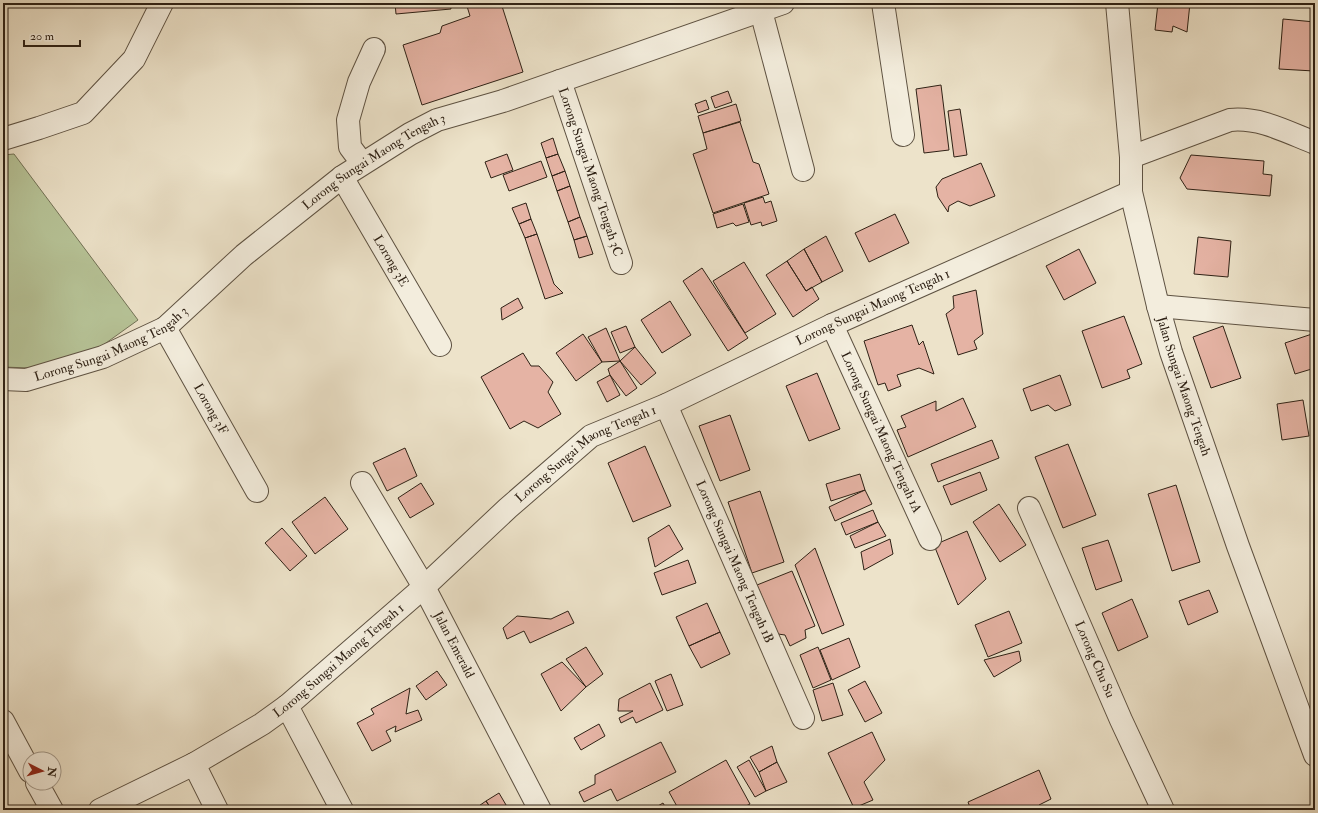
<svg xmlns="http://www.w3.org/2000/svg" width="1318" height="813" viewBox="0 0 1318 813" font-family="'IM FELL Double Pica',serif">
<rect width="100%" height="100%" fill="#ede3ca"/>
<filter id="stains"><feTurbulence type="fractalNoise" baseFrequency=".005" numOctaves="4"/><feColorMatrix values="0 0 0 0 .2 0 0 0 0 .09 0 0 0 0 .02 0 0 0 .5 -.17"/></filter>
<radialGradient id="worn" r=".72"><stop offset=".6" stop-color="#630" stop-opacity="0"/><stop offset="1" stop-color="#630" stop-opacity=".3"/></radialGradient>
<!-- green -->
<path fill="#b7c498" stroke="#727256" d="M14,154L138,320L99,348L30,368L3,367V155Z"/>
<!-- building -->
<path fill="#e5b3a4" stroke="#2e2115" d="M395,3H450L451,9L396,14Z
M466,3H501L523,72L422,105L403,45L440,33L442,26L470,16Z
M1158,3H1190L1187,32L1173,26L1172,32L1155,30Z
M1283,19L1315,22L1314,71L1279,69Z
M941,85L949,150L924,153L916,89Z
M728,91L732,102L715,108L711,97Z
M706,100L709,109L698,113L695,104Z
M736,104L741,121L703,133L698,116Z
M960,109L967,155L954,157L948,111Z
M740,122L753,162L759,164L769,194L713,213L693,154L707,149L703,133Z
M553,138L558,154L546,158L541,143Z
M507,154L513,170L491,178L485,162Z
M558,154L565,171L552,176L546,158Z
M1191,155L1264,161L1263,174L1272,175L1270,196L1187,189L1180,178Z
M541,161L547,177L509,191L503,175Z
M981,163L995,196L970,206L958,201L949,206L948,212L938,197L936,187L942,179Z
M565,171L570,186L557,191L552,176Z
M570,186L580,217L568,222L557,191Z
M763,197L765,203L771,201L777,221L762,226L761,222L751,225L744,203Z
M526,203L531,219L519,224L512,208Z
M743,204L749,222L736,226L733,223L717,228L713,214Z
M895,214L909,243L869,262L855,233Z
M580,217L587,236L574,240L568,222Z
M531,219L537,234L525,238L519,224Z
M537,234L554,284L563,293L545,299L525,238Z
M587,236L593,254L579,258L574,240Z
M826,236L843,271L822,282L804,249Z
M1198,237L1231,241L1228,277L1194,274Z
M804,249L822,282L806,291L787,261Z
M1079,249L1096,283L1064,300L1046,266Z
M787,261L806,291L812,287L819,299L793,317L766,275Z
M744,262L776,314L745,333L713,281Z
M702,268L748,338L728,351L683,281Z
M976,290L983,334L974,341L977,349L958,355L946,314L954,308L953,296Z
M518,298L523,308L502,320L501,308Z
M670,301L691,335L662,353L641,320Z
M1124,316L1142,364L1127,370L1130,378L1102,388L1082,331Z
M912,325L919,345L923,341L934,374L919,368L897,375L901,386L888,391L885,383L878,385L864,341Z
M626,326L635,347L620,353L611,332Z
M1223,326L1241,378L1211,388L1193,337Z
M606,328L620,361L602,362L588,337Z
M1315,333V368L1295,374L1285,343Z
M583,334L602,362L576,381L556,353Z
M635,347L656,373L641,385L620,361Z
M523,353L531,366H539L553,382L548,392L561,414L538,428L524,421L510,429L481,377Z
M620,361L637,388L626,396L610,375L608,369Z
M817,373L840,429L809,441L786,386Z
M610,375L620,395L607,402L597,382Z
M1060,375L1071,405L1055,411L1048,405L1031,411L1023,389Z
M963,398L976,427L908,457L897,430L906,427L901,416L936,401V411Z
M1303,400L1309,436L1282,440L1277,404Z
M730,415L750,470L720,481L699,426Z
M992,440L999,458L938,482L931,464Z
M1068,444L1096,515L1063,528L1035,457Z
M645,446L671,506L633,522L608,463Z
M405,448L417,476L387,491L373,463Z
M980,472L987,490L951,505L943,486Z
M860,474L865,490L831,501L826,484Z
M421,483L434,504L410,518L398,498Z
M1176,485L1200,562L1172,571L1148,494Z
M865,490L872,504L835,521L829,507Z
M760,491L784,562L752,573L728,502Z
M325,497L348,529L315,554L292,522Z
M999,504L1026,545L1000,562L973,522Z
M873,510L878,522L846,535L841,523Z
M878,522L886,536L855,548L850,536Z
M669,525L683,549L655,567L648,538Z
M282,528L307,556L290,571L265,543Z
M967,531L986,579L958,605L934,545Z
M890,539L893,554L864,570L861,552Z
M1108,540L1122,581L1096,590L1082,548Z
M815,548L844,625L822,634L795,565Z
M688,560L696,583L662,595L654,573Z
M792,571L815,626L805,630L806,638L790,646L785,635L778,634L757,585Z
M1209,590L1218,612L1188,625L1179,601Z
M1132,599L1148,637L1118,651L1102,613Z
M707,603L720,632L689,646L676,617Z
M568,611L574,623L530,643L524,631L507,639L503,628L517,616L551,619Z
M1009,611L1022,643L988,657L975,625Z
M720,632L730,654L701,668L689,646Z
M849,638L860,667L832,680L820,650Z
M586,647L603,674L586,687L566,659Z
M818,647L831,680L813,688L800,655Z
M1019,651L1021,661L994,677L984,660Z
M562,662L586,687L561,711L541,674Z
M437,671L447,685L426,700L416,686Z
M671,674L683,705L667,711L655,681Z
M865,681L882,713L865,722L848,690Z
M650,683L663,710L636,723L633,717L621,723L619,718L633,711H618L619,699Z
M833,683L843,715L822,721L813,690Z
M410,688L406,714L418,710L422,720L395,732L396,726L386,731L391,741L372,751L357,723L374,714L371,709Z
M599,724L605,736L581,750L574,738Z
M872,732L885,760L864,782L873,800L854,808L828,753Z
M661,742L676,772L617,801L611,789L584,802L579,792L595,784V775Z
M772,746L777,762L759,772L750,757Z
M726,760L750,804L738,810H679L669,792Z
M749,760L766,791L755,797L737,767Z
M777,762L787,782L766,791L759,772Z
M1039,770L1051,799L1039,805L1041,810H971L968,802Z
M499,793L509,810H492L486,801Z
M486,801L492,810H473Z
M663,803L667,810H651Z"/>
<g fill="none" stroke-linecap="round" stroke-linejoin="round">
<defs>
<g id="minor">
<path d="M883,3L903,135"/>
<path id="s1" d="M1117,3L1131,157V192L1158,306L1171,352L1238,546L1315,755"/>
<path d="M761,11L803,170"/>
<path id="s2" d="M560,81L621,263"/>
<path d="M3,139L39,128L83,113L134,59L162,3"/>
<path d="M1131,157L1230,120C1260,117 1287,132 1315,143"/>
<path d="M362,163L350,147L348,120L359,82L374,49"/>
<path id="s3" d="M342,177L440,345"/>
<path d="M1158,306L1315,320"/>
<path id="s4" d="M832,325L930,539"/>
<path id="s5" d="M165,328L257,491"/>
<path id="s6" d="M3,379L26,380L103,357L165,328L244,255L342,177L410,134L437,120L503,101L783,3"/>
<path id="s7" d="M666,405L803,718"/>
<path id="s8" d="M362,483L424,587L540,810"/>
<path id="s9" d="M1029,508L1121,720L1163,810"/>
<path d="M287,706L342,810"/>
<path d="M3,721L30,771"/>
<path d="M194,764L217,810"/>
<path d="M37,783L52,810"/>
<path id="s10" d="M100,810L194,764L262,724L287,706L424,587L508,508L591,436L666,405L832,325L1131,192"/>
</g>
</defs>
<!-- minor casing -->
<use href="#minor" stroke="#5e5242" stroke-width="24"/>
<!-- minor -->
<use href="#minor" stroke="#f3eddd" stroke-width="22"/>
</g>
<g text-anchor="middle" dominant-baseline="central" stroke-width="4" stroke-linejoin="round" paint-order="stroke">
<!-- street labels -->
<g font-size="13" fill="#2e2115" stroke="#f3eddd">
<text stroke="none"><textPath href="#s6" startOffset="440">Lorong Sungai Maong Tengah 3</textPath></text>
<text stroke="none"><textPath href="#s2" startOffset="96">Lorong Sungai Maong Tengah 3C</textPath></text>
<text stroke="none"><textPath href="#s3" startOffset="97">Lorong 3E</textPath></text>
<text stroke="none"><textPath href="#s10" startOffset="931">Lorong Sungai Maong Tengah 1</textPath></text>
<text stroke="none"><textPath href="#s6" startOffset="116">Lorong Sungai Maong Tengah 3</textPath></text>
<text stroke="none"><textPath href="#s1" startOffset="391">Jalan Sungai Maong Tengah</textPath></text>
<text stroke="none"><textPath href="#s5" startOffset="93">Lorong 3F</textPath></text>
<text stroke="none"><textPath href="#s4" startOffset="118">Lorong Sungai Maong Tengah 1A</textPath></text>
<text stroke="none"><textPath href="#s10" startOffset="607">Lorong Sungai Maong Tengah 1</textPath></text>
<text stroke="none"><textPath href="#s7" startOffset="171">Lorong Sungai Maong Tengah 1B</textPath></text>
<text stroke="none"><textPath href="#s8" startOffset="186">Jalan Emerald</textPath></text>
<text stroke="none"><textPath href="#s10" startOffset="283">Lorong Sungai Maong Tengah 1</textPath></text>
<text stroke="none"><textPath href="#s9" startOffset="165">Lorong Chu Su</textPath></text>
</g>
</g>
<!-- margin -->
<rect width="1318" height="813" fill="none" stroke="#ede3ca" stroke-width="16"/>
<rect x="4" y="4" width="1310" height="805" fill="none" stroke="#2e2115" stroke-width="2"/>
<rect x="8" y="8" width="1302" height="797" fill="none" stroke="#2e2115"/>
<!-- north arrow -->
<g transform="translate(42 771) rotate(96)"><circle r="19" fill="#f3eddd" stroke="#a49b8d"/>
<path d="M0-3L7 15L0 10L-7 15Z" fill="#8f2418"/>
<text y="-6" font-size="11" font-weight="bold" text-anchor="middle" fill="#2e2115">N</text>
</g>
<!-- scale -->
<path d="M24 40v6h56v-6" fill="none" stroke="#2e2115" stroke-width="2"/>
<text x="30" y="40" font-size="12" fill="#2e2115" stroke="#f3eddd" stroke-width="3" paint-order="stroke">20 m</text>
<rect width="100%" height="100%" filter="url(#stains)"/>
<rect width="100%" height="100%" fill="url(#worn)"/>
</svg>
